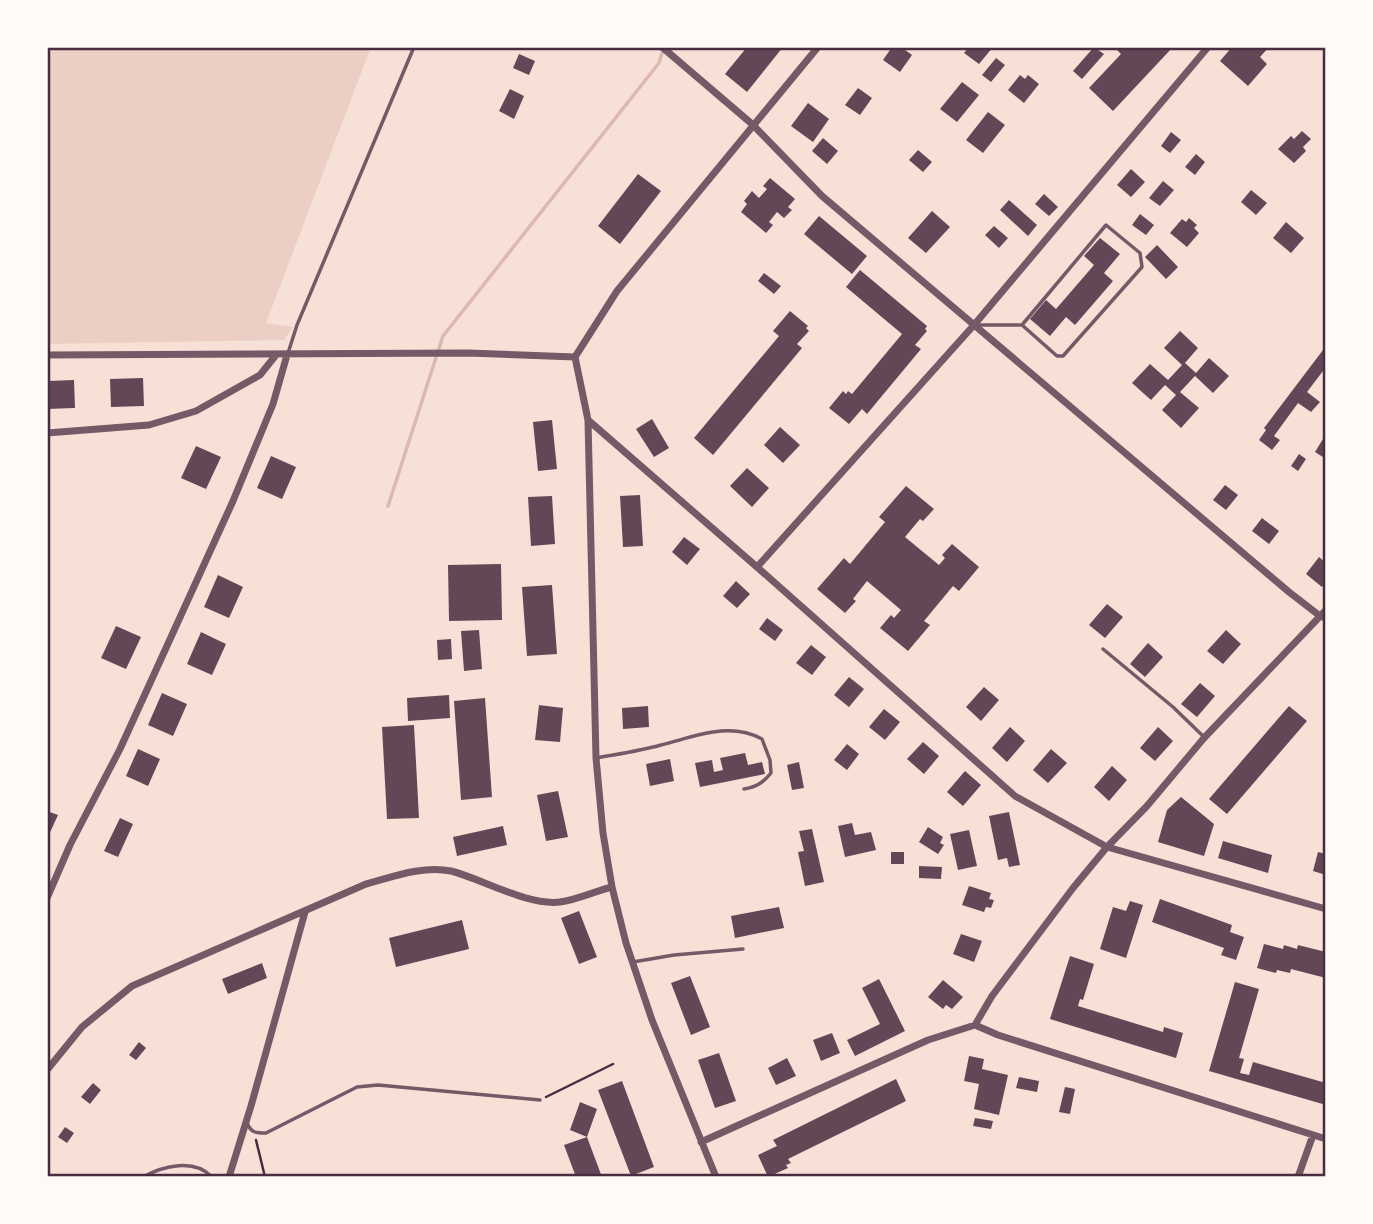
<svg xmlns="http://www.w3.org/2000/svg" width="1373" height="1224" viewBox="0 0 1373 1224" font-family="'Open Sans',sans-serif">
<rect width="100%" height="100%" fill="#f7e1d7"/>
<!-- green -->
<path fill="#ebcfc5" d="M47,47H371L266,323L293,327L284,340L47,344Z"/>
<g fill="none" stroke-linecap="round" stroke-linejoin="round">
<!-- stream -->
<path stroke="#dcb8b0" stroke-width="3.5" d="M388,506L443,336L659,63L663,50"/>
</g>
<!-- building -->
<path fill="#644757" d="M747,47H783L747,92L725,74Z
M892,47H901L912,55L900,72L883,60Z
M969,47H993L979,64L964,53Z
M1094,47L1104,54L1082,79L1073,71Z
M1117,47H1173L1113,111L1089,88L1121,54L1116,49Z
M1232,47H1269L1260,57L1267,64L1248,86L1220,61Z
M519,54L535,61L529,75L513,68Z
M996,58L1005,65L991,82L982,75Z
M1020,75L1025,79L1028,75L1039,84L1024,103L1008,90Z
M962,82L979,95L957,122L940,109Z
M858,88L872,98L860,115L845,105Z
M510,89L524,96L514,119L499,111Z
M808,103L829,119L813,142L791,126Z
M988,112L1005,125L983,153L966,140Z
M1302,131L1311,139L1303,147L1306,151L1294,163L1278,149L1291,136L1294,139Z
M1171,132L1181,140L1170,153L1161,146Z
M823,138L838,151L827,164L812,151Z
M918,150L932,162L923,172L909,160Z
M1196,154L1205,162L1195,175L1185,167Z
M1131,169L1145,182L1131,197L1117,185Z
M638,174L661,191L620,244L598,226Z
M770,178L795,199L788,207L792,210L784,218L777,212L769,222L773,225L766,233L741,212L747,204L744,201L752,191L759,198L767,189L763,186Z
M1163,181L1174,190L1160,206L1149,198Z
M1251,190L1267,203L1256,215L1241,202Z
M1044,194L1058,207L1049,216L1035,204Z
M1009,200L1037,225L1028,236L1000,210Z
M932,211L950,227L926,253L908,238Z
M1140,214L1154,225L1146,235L1132,225Z
M819,216L867,256L852,274L804,234Z
M1189,218L1197,225L1194,228L1199,233L1187,247L1170,233L1182,219L1186,222Z
M1286,222L1304,238L1291,253L1273,238Z
M994,226L1008,238L999,248L985,235Z
M1100,238L1120,254L1104,273L1113,281L1075,325L1066,317L1050,336L1030,319L1046,300L1056,309L1094,265L1084,256Z
M1157,245L1178,267L1166,279L1145,257Z
M860,270L927,326L925,329L927,331L915,345L921,349L867,414L862,409L849,424L829,408L843,391L846,394L848,391L852,394L902,334L846,287Z
M764,273L781,286L774,294L758,281Z
M790,311L808,326L806,328L809,331L797,344L802,348L713,455L694,438L779,336L773,331Z
M1180,331L1198,348L1185,363L1196,373L1209,358L1229,376L1213,393L1195,376L1180,392L1199,408L1181,428L1162,410L1176,395L1165,385L1151,400L1132,383L1150,364L1168,380L1182,365L1164,348Z
M1326,346V367L1307,392L1320,402L1311,412L1298,403L1274,436L1280,440L1272,450L1259,440L1266,430L1264,428Z
M143,378L144,406L111,407L110,379Z
M74,380L75,408L47,409V381Z
M652,419L669,448L654,457L636,429Z
M552,420L557,469L538,471L533,422Z
M780,427L800,445L783,463L764,445Z
M1326,434V459L1315,452Z
M196,446L221,457L206,489L181,478Z
M1299,454L1306,459L1298,471L1291,466Z
M271,456L296,467L282,499L257,488Z
M747,468L769,488L752,507L730,486Z
M1225,485L1238,495L1226,510L1213,500Z
M906,486L934,509L923,521L920,519L905,537L939,565L945,558L942,555L952,544L979,567L959,591L953,586L924,621L930,625L908,651L880,628L891,615L894,618L901,610L867,581L853,599L856,601L845,613L817,589L844,558L850,564L885,522L879,517Z
M640,495L643,546L623,547L620,496Z
M552,496L555,544L531,546L528,497Z
M1262,518L1279,531L1269,544L1252,531Z
M684,537L700,549L687,565L672,552Z
M1319,557L1326,563V582L1322,587L1306,574Z
M501,564L502,620L449,621L448,565Z
M218,575L243,587L229,618L204,607Z
M736,581L750,594L737,608L723,596Z
M552,585L557,654L527,656L522,587Z
M1107,604L1123,617L1105,638L1089,625Z
M767,618L783,630L775,641L759,629Z
M116,626L141,637L126,669L101,658Z
M479,630L482,669L464,671L461,631Z
M1226,630L1241,644L1223,664L1207,651Z
M201,632L226,644L212,675L187,664Z
M451,639L452,659L438,660L437,640Z
M1148,643L1163,657L1145,677L1130,664Z
M811,645L826,657L812,675L796,663Z
M849,677L864,689L849,707L834,695Z
M1200,683L1215,696L1197,717L1181,704Z
M984,687L999,700L981,721L966,707Z
M162,693L187,704L173,736L148,725Z
M449,695L450,718L408,721L407,698Z
M485,698L492,797L461,800L454,701Z
M539,705L563,708L560,742L535,740Z
M648,706L649,727L623,729L622,708Z
M1289,706L1307,721L1227,814L1209,799Z
M884,709L900,722L885,740L869,727Z
M414,725L419,818L387,819L382,727Z
M1010,727L1025,741L1007,762L992,748Z
M1158,727L1173,741L1155,761L1140,748Z
M923,742L939,756L924,774L907,759Z
M847,744L859,754L847,770L834,760Z
M138,749L160,759L148,786L126,776Z
M1051,749L1067,763L1048,783L1033,770Z
M745,753L748,765L762,762L765,774L700,787L695,763L712,760L714,772L723,770L720,758Z
M670,759L674,781L650,786L646,764Z
M799,762L804,788L792,790L787,765Z
M1112,766L1127,780L1109,801L1094,787Z
M965,771L981,785L963,806L947,792Z
M558,791L568,837L546,841L537,795Z
M1181,797L1214,824L1204,856L1158,842L1167,810Z
M47,811L58,815L47,839Z
M1009,812L1020,865L1009,867L1007,858L998,860L989,816Z
M120,818L133,824L118,857L104,851Z
M852,823L855,835L871,832L876,850L845,857L838,826Z
M503,826L507,845L457,856L453,837Z
M928,827L943,837L940,843L944,845L938,854L919,842Z
M812,829L824,882L805,886L798,852L804,851L799,831Z
M969,830L977,866L958,870L950,834Z
M1223,841L1272,855L1268,873L1218,858Z
M891,852H904V864H891Z
M1318,852L1326,854V875L1313,871Z
M919,866L942,867L941,879L919,878Z
M969,886L991,893L989,899L994,900L991,908L986,907L984,912L962,905Z
M1160,899L1232,925L1230,932L1244,937L1236,960L1221,955L1224,948L1152,922Z
M1130,901L1143,905L1126,958L1100,949L1113,907L1126,911Z
M779,907L784,928L735,938L731,916Z
M579,911L597,957L579,964L561,918Z
M462,920L469,949L396,967L389,938Z
M961,934L982,941L974,962L953,954Z
M1264,944L1283,949L1284,945L1297,949L1298,945L1326,952V978L1291,969L1290,973L1277,970L1276,973L1257,968Z
M1070,956L1094,964L1083,1000L1080,999L1078,1006L1163,1032L1164,1027L1183,1033L1176,1058L1050,1019Z
M262,963L267,978L228,994L222,979Z
M690,976L710,1027L691,1035L671,983Z
M879,979L905,1031L855,1056L847,1040L880,1024L862,988Z
M943,980L963,997L952,1009L946,1005L943,1009L928,997Z
M1235,982L1259,989L1239,1058L1244,1059L1240,1073L1249,1075L1253,1062L1326,1083V1105L1209,1071Z
M832,1033L840,1053L821,1061L813,1040Z
M139,1042L146,1048L136,1060L129,1055Z
M719,1053L736,1101L715,1108L698,1060Z
M969,1056L984,1059L982,1069L1008,1075L999,1115L974,1109L979,1084L964,1081Z
M787,1058L796,1076L776,1085L768,1068Z
M1019,1077L1039,1081L1037,1092L1016,1088Z
M896,1079L906,1101L788,1159L791,1163L786,1165L788,1168L768,1177L758,1155L777,1146L773,1140Z
M622,1081L654,1167L631,1176L598,1090Z
M93,1083L101,1090L90,1104L81,1097Z
M1065,1087L1075,1089L1070,1114L1059,1112Z
M580,1102L597,1109L587,1137L570,1130Z
M975,1118L993,1121L991,1129L973,1126Z
M65,1127L74,1133L67,1143L58,1137Z
M587,1137L602,1177H576L564,1145Z"/>
<g fill="none" stroke-linecap="round" stroke-linejoin="round">
<!-- path -->
<path stroke="#4a2c40" stroke-width="2.5" d="M546,1097L613,1064
M256,1140L265,1177"/>
<!-- service -->
<path stroke="#755966" stroke-width="3.5" d="M975,325H1022L1057,356H1063L1142,267L1140,253L1106,225L1022,325
M288,353L297,325L414,47
M1103,649L1173,707L1204,737
M596,758C618,754 640,751 661,745C694,737 729,721 762,739L770,760L771,773C763,783 756,787 744,789
M633,962L674,955L743,949
M247,1123C251,1133 256,1133 266,1133L357,1087L378,1085L540,1100
M143,1177C163,1166 194,1158 212,1177"/>
<!-- minor -->
<path stroke="#755966" stroke-width="7" d="M662,47L752,124L822,196L1289,592L1320,616L1326,618
M47,355L468,353L575,357
M588,420L757,567L1015,796L1107,847L1326,909
M47,433L149,425L196,411L260,375L276,355
M757,567L974,325L1208,47
M47,898L70,845L120,749L233,501L273,404L287,355
M975,1025L992,996L1073,888L1107,847L1147,806L1204,738L1326,610
M47,1070L82,1027L132,986L366,884C392,877 423,865 451,871C482,879 528,906 560,902C577,900 595,891 612,887
M701,1142L928,1040L975,1025L998,1035L1326,1139
M229,1177L251,1106L305,912
M716,1177L652,1020L626,943L612,887L603,833L596,758L588,420L575,357L617,291L818,47
M1298,1177L1313,1135"/>
</g>
<!-- border -->
<rect width="1373" height="1224" fill="none" stroke="#fffaf5" stroke-width="98"/>
<rect x="49" y="49" width="1275" height="1126" fill="none" stroke="#4a2c40" stroke-width="2.5"/>
</svg>
